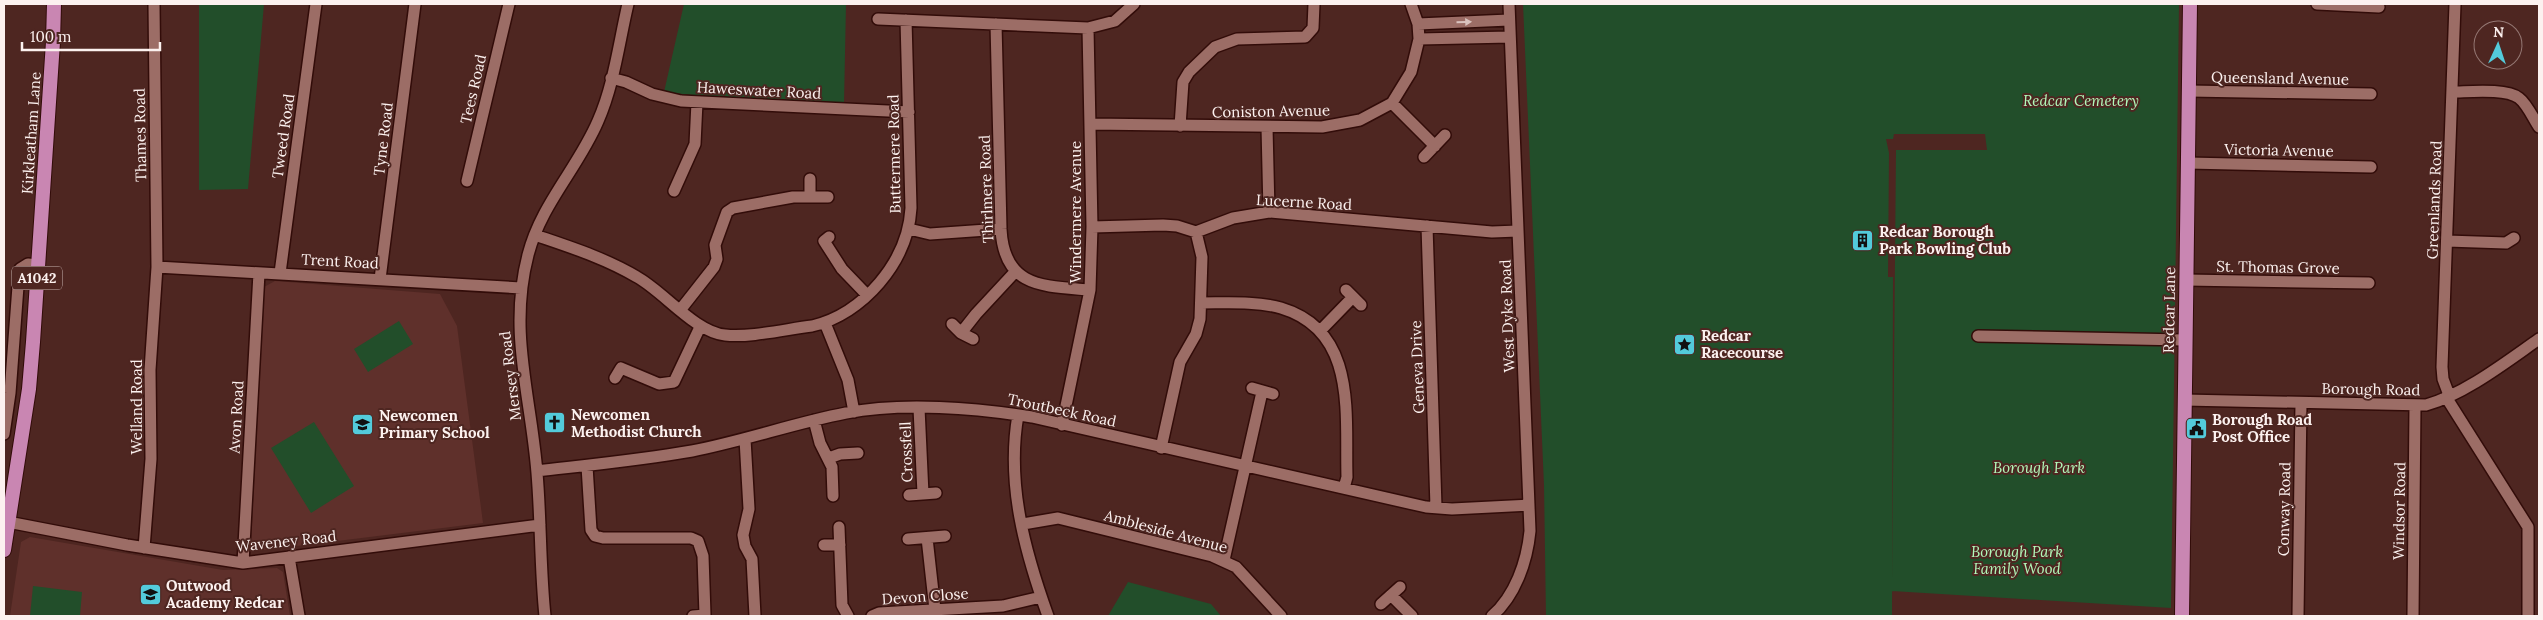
<svg xmlns="http://www.w3.org/2000/svg" width="2543" height="620" viewBox="0 0 2543 620" font-family="Lora,serif">
<rect width="100%" height="100%" fill="#4e2621"/>
<!-- built -->
<path fill="#5f302b" d="M275,281L440,294L457,326L483,523L256,551L251,543L264,287Z
M30,537L223,570L277,568L283,572L290,616H10L21,542Z"/>
<!-- green -->
<path fill="#224e2a" d="M199,4H264L248,189L199,190Z
M684,4H846L844,103L702,96L664,92Z
M1523,4H2179L2171,608L1892,591L1896,150H1987L1985,134H1894L1893,139H1886L1889,153L1888,277H1893L1892,616H1546L1544,485Z
M399,321L413,344L368,372L354,349Z
M314,422L354,486L311,513L271,448Z
M1128,582L1211,604L1221,616H1108Z
M33,586L82,592L80,616H30Z"/>
<g fill="none" stroke-linecap="round" stroke-linejoin="round">
<defs>
<path id="minor" d="M2317,4L2379,7
M878,19L1088,28L1115,21L1134,4
M996,24L1001,229C1004,288 1043,286 1090,290
M1418,24L1509,20
M1419,39L1510,37
M611,78L626,82L652,94L681,101L909,112
M2189,91L2371,94
M2452,92C2468,92 2506,88 2519,98C2527,104 2533,118 2539,127
M1392,103L1435,146
M1090,124L1322,127L1360,120L1392,103L1411,72L1419,39L1418,24L1411,4
M1180,126L1183,82L1189,72L1215,47L1237,39L1305,37L1313,28L1314,4
M1267,127L1269,212
M1424,157L1445,135
M2188,163L2371,167
M467,181L509,4
M674,191L695,144L697,102
M810,196V179
M1427,226L1436,507
M1092,227L1163,225L1177,226L1196,232L1233,218L1269,212L1492,232L1518,231
M909,229L930,234L1001,229
M535,235C570,247 605,258 637,277C664,292 695,332 725,335C749,338 787,329 812,326C863,314 908,262 911,208L906,20
M829,237L824,241L842,269L867,295
M2447,241L2506,243L2514,238
M157,267L521,288
M280,273L316,4
M380,279L415,4
M2186,280L2369,283
M1346,290L1361,305
M1201,303C1227,303 1256,301 1281,308C1358,331 1345,415 1347,477L1344,488
M681,309L714,267L717,259L715,245L727,212L733,208L793,197H828
M825,323L848,380L854,412
M952,324L961,333L973,339
M1320,331L1353,297
M961,333L976,314L1015,272
M1978,336L2185,340
M615,378L621,368L659,384L674,382L700,327
M1252,388L1273,394
M2449,395L2443,379L2442,367L2455,4
M2446,397L2528,527V616
M2184,400L2426,405C2465,394 2506,362 2539,339
M919,408L923,494
M1018,415C1006,484 1025,552 1048,616
M814,420L820,443L832,467L833,496
M1062,425L1090,290L1092,227L1088,28
M4,434L10,393L19,273L20,269L28,264L38,265
M745,439L749,509L743,535L745,546L752,559L755,616
M1161,448L1180,362L1196,334L1200,319L1202,257L1196,232
M829,458L840,454L858,453
M587,466L591,530L595,536L603,538H691L698,541L703,556L705,615L693,616
M537,471C589,465 641,460 692,451C744,441 794,423 846,413C903,402 976,408 1032,417L1426,507L1452,509L1529,505
M909,495L936,493
M8,522L127,545L243,563L540,525
M1023,524L1058,518L1212,556L1236,567L1281,616
M839,527L842,605L848,616
M927,538L935,610
M908,539L945,536
M824,545H840
M144,548L151,459L150,370L157,267L154,4
M289,557L299,616
M1224,560L1262,392
M243,563L259,273
M1391,595L1412,616
M1381,604L1400,587
M545,616C540,568 541,520 537,473C531,396 508,332 528,255C541,204 578,168 598,121C614,85 619,42 628,4
M872,616L879,613L1003,606L1041,597
M1492,616C1515,596 1527,562 1530,531L1509,4
M2298,616L2301,403
M2413,616L2415,406"/>
<path id="major" d="M4,550L29,389L33,342L53,42L54,4
M2182,616L2190,4"/>
</defs>
<!-- minor casing -->
<use href="#minor" stroke="#320c09" stroke-width="14"/>
<!-- major casing -->
<use href="#major" stroke="#320c09" stroke-width="16"/>
<!-- minor -->
<use href="#minor" stroke="#9c6d66" stroke-width="11"/>
<!-- major -->
<use href="#major" stroke="#c986b2" stroke-width="14"/>
</g>
<!-- one-way arrows -->
<defs><path id="oneway-solid" d="M-6-.8H1V-3.2L6.5 0L1 3.2V.8H-6Z" transform="scale(1.25)"/></defs>
<use fill="#dac3bf" href="#oneway-solid" transform="translate(1464 22) rotate(-2)"/>
<!-- icons -->
<defs>
<symbol id="building-square" viewBox="-11 -11 22 22"><rect x="-9" y="-9" width="18" height="18" rx="4" fill="#53cbdb" stroke="#4e2621"/><path d="M-4-6H4V6H1V3H-1V6H-4ZM-2.5-4.3h1.7v1.8h-1.7ZM.8-4.3h1.7v1.8H.8ZM-2.5-1h1.7V.8h-1.7ZM.8-1h1.7V.8H.8Z" fill="#111"/></symbol>
<symbol id="sight-square" viewBox="-11 -11 22 22"><rect x="-9" y="-9" width="18" height="18" rx="4" fill="#53cbdb" stroke="#4e2621"/><path d="M0-6L1.8-2.2L6-1.7L2.9 1.2L3.7 5.4L0 3.3L-3.7 5.4L-2.9 1.2L-6-1.7L-1.8-2.2Z" fill="#111"/></symbol>
<symbol id="church-square" viewBox="-11 -11 22 22"><rect x="-9" y="-9" width="18" height="18" rx="4" fill="#53cbdb" stroke="#4e2621"/><path d="M-1.2-6h2.4v3.5h3.3v2.4h-3.3V6h-2.4V-.1h-3.3v-2.4h3.3Z" fill="#111"/></symbol>
<symbol id="school-square" viewBox="-11 -11 22 22"><rect x="-9" y="-9" width="18" height="18" rx="4" fill="#53cbdb" stroke="#4e2621"/><path d="M0-5L7-2L0 1L-7-2ZM-4 1L0 2.5L4 1V4Q0 6-4 4Z" fill="#111"/></symbol>
<symbol id="civic-square" viewBox="-11 -11 22 22"><rect x="-9" y="-9" width="18" height="18" rx="4" fill="#53cbdb" stroke="#4e2621"/><path d="M-.6-6.5H3V-4.5H.6V-3L4-1V1h2V6H-6V1h2V-1L-.6-3ZM-1.2 2.5V6h2.4V2.5Z" fill="#111"/></symbol>
</defs>
<g fill-rule="evenodd">
<use href="#building-square" x="1850" y="228" width="25" height="25"/>
<use href="#sight-square" x="1672" y="332" width="25" height="25"/>
<use href="#church-square" x="542" y="410" width="25" height="25"/>
<use href="#school-square" x="350" y="412" width="25" height="25"/>
<use href="#civic-square" x="2184" y="416" width="25" height="25"/>
<use href="#school-square" x="138" y="582" width="25" height="25"/>
</g>
<g text-anchor="middle" dominant-baseline="central" stroke-width="4" stroke-linejoin="round" paint-order="stroke">
<!-- shield labels -->
<rect fill="#4e2621" stroke="#c8b4b1" stroke-width="1" x="12" y="266.5" width="50" height="23" rx="4"/>
<g font-size="14" font-weight="bold" fill="#fcf1ef">
<text x="37" y="278">A1042</text>
</g>
<!-- street labels -->
<g font-size="15" fill="#fcf1ef" stroke="#4e2621">
<text transform="translate(2280 78) rotate(1)">Queensland Avenue</text>
<text transform="translate(473 89) rotate(-77)">Tees Road</text>
<text transform="translate(759 90) rotate(3)">Haweswater Road</text>
<text transform="translate(1271 111) rotate(-1)">Coniston Avenue</text>
<text transform="translate(31 133) rotate(-86)">Kirkleatham Lane</text>
<text transform="translate(140 135) rotate(-91)">Thames Road</text>
<text transform="translate(283 136) rotate(-82)">Tweed Road</text>
<text transform="translate(383 139) rotate(-83)">Tyne Road</text>
<text transform="translate(2279 150) rotate(1)">Victoria Avenue</text>
<text transform="translate(894 154) rotate(-91)">Buttermere Road</text>
<text transform="translate(986 189) rotate(-92)">Thirlmere Road</text>
<text transform="translate(2434 200) rotate(-88)">Greenlands Road</text>
<text transform="translate(1304 202) rotate(3)">Lucerne Road</text>
<text transform="translate(1075 212) rotate(-90)">Windermere Avenue</text>
<text transform="translate(340 261) rotate(3)">Trent Road</text>
<text transform="translate(2278 267) rotate(1)">St. Thomas Grove</text>
<text transform="translate(2169 310) rotate(-89)">Redcar Lane</text>
<text transform="translate(1507 316) rotate(-92)">West Dyke Road</text>
<text transform="translate(1417 367) rotate(-92)">Geneva Drive</text>
<text transform="translate(510 376) rotate(-97)">Mersey Road</text>
<text transform="translate(2371 389) rotate(1)">Borough Road</text>
<text transform="translate(136 407) rotate(-90)">Welland Road</text>
<text transform="translate(1062 410) rotate(12)">Troutbeck Road</text>
<text transform="translate(236 417) rotate(-87)">Avon Road</text>
<text transform="translate(906 452) rotate(-92)">Crossfell</text>
<text transform="translate(2284 509) rotate(-89)">Conway Road</text>
<text transform="translate(2399 511) rotate(-89)">Windsor Road</text>
<text transform="translate(1166 531) rotate(15)">Ambleside Avenue</text>
<text transform="translate(286 541) rotate(-6)">Waveney Road</text>
<text transform="translate(925 596) rotate(-4)">Devon Close</text>
</g>
<!-- park labels -->
<g font-size="15" font-style="italic" fill="#b1f9ba" stroke="#4e2621">
<text x="2081" y="100">Redcar Cemetery</text>
<text x="2039" y="467">Borough Park</text>
<text x="2017" y="551">Borough Park<tspan x="2017" dy="17">Family Wood</tspan></text>
</g>
<!-- poi labels -->
<g font-size="15" font-weight="bold" fill="#fcf1ef" stroke="#4e2621" text-anchor="start">
<text x="1879" y="231">Redcar Borough<tspan x="1879" dy="17">Park Bowling Club</tspan></text>
<text x="1701" y="335">Redcar<tspan x="1701" dy="17">Racecourse</tspan></text>
<text x="571" y="414">Newcomen<tspan x="571" dy="17">Methodist Church</tspan></text>
<text x="379" y="415">Newcomen<tspan x="379" dy="17">Primary School</tspan></text>
<text x="2212" y="419">Borough Road<tspan x="2212" dy="17">Post Office</tspan></text>
<text x="166" y="585">Outwood<tspan x="166" dy="17">Academy Redcar</tspan></text>
</g>
</g>
<!-- border -->
<rect width="2543" height="620" fill="none" stroke="#fcf1ef" stroke-width="10"/>
<!-- north arrow -->
<g transform="translate(2498 45) rotate(3)"><circle r="24" fill="#4e2621" stroke="#947773"/>
<path d="M0-4L9 19L0 12L-9 19Z" fill="#53cbdb"/>
<text y="-8" font-size="14" font-weight="bold" text-anchor="middle" fill="#fcf1ef">N</text>
</g>
<!-- scale -->
<path d="M22 42v8h138v-8" fill="none" stroke="#fcf1ef" stroke-width="2.5"/>
<text x="30" y="42" font-size="15" fill="#fcf1ef" stroke="#4e2621" stroke-width="4" paint-order="stroke">100 m</text>
</svg>
